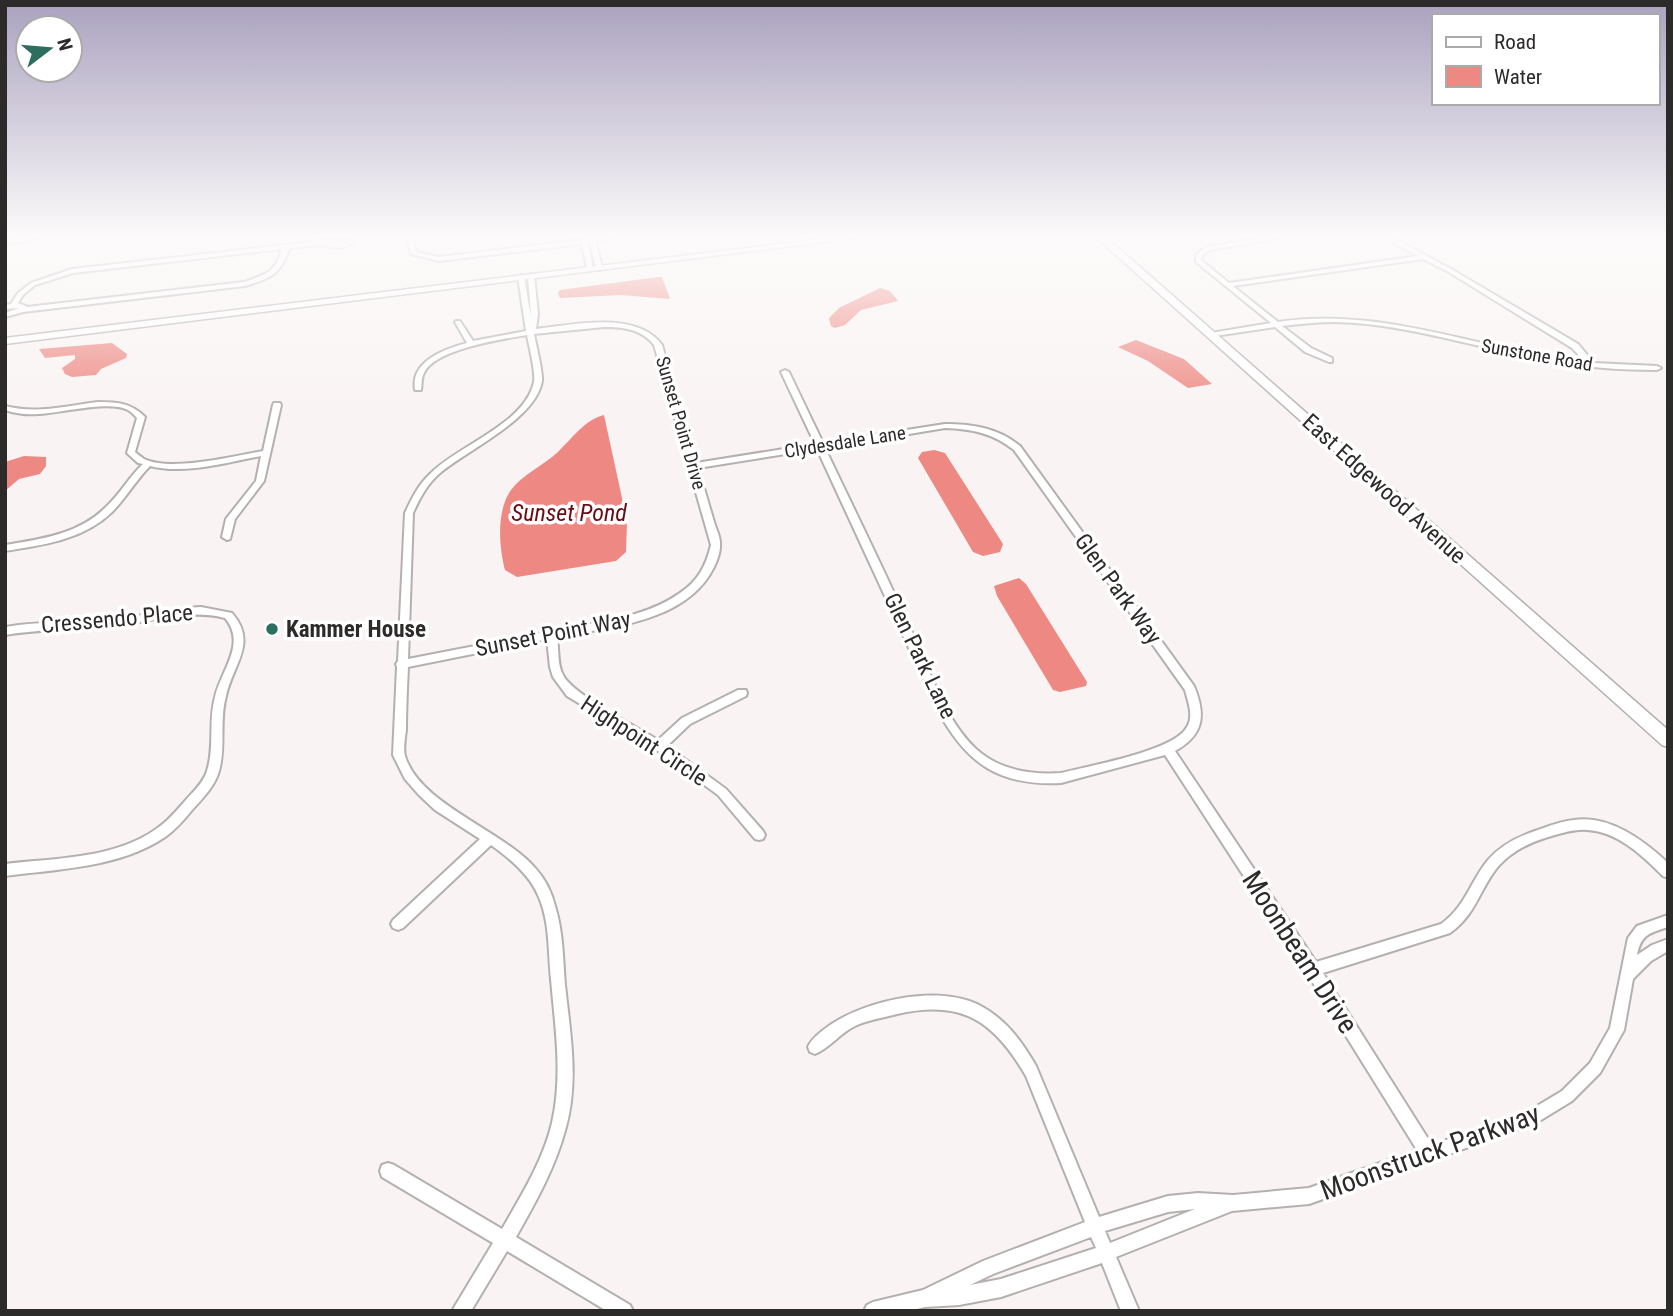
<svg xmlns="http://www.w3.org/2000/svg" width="1673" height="1316" viewBox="0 0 1673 1316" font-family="'Roboto Condensed',sans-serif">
<rect width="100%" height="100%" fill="#f9f4f3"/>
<!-- water -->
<path fill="#ee8882" d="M658,277H662L670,299L621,295L560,298L558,293L560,290Z
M880,288L890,291L898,301L861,310L845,325L835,328L831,326L829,318L839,308Z
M1136,340L1184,359L1212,384L1188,388L1148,361L1118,347Z
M112,343L127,354L126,358L101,369L96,375L72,377L65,374L62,368L75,359V355L45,358L39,349Z
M604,415L627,521L626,552L616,561L517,577L505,570C499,547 496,511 511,490C522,475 544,465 558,452C572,438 586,419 604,415Z
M934,450L945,453L1003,544L1000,552L983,556L973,552L918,458L922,452Z
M24,456L46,457V466L40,474L19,479L5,491V462Z
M1019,578L1026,584L1087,682L1086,686L1060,692L1053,690L997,596L994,586Z"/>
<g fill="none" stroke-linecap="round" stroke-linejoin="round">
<defs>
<path id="street" d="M21,238H41L5,244V240Z
M407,238H413L416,252L439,257L598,238H618L596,242L602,268L599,270L596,268L590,243H588L593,269L590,271L587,269L582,244L439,261L411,254Z
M1262,238H1279L1210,250L1202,256L1201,260L1229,283L1418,256L1385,238H1393L1451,269L1578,344L1594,363L1657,366L1661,368L1657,370C1618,370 1579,367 1540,359C1474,347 1402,323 1335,322C1318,322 1300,324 1282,326L1311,348L1332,358V362H1329L1305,352L1275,327L1208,337L1207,335L1211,333L1271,323L1196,262V255L1206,247ZM1423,259L1447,271L1572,348L1585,362C1480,351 1386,306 1278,322L1233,286Z
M350,240L353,242L352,243L342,248L321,245L289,248C282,274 269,279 245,286L23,312L5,317V313L19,308L5,309V305L11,304L18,293L31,283L72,269L321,241ZM282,249C276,272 265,275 244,282L27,307L26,306L18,303L23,295L35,285L73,273Z
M531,274L534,276L538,314L536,329C573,325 636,310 662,345L696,463L815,444L781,372L785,370L789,372L823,443L945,424C973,424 998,428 1020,446L1194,686C1206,715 1204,735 1175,751L1316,962L1441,924C1466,906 1470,882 1488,860C1501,845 1519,836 1538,830C1549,826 1562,821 1574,820C1610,815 1643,840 1668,863V878L1663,876C1643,856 1617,831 1587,830C1573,829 1559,834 1545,838C1526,844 1509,853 1496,869C1478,893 1476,914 1450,933L1323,973L1432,1145L1527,1112L1562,1091L1590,1063L1610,1028L1628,938L1637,926L1668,915V927C1650,933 1641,934 1637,955L1652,945L1668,939V951L1651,961L1633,979L1624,1030L1600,1073L1572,1101L1536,1123L1309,1204L1232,1211L1116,1257L1139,1311H1121L1102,1263L1001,1297L959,1305L925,1307L909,1311H864L867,1305L873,1302L923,1290L983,1261L1085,1222L1026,1076C994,1021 962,999 897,1014C883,1018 867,1020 855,1026C840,1033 830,1048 815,1054L810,1052L808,1047C811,1040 816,1036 822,1031C857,1002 934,984 977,1004C1005,1018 1021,1040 1036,1066L1099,1217L1168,1196L1198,1193L1233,1195L1309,1188L1417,1150L1308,975L1165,755L1061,783C999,786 967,764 938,711L817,449L698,468C704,487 709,506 715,525C717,531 721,539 720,546C720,553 717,561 714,567C687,622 611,627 557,637C559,649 557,665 563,675C573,695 637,727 658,740L682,718L738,690H746L747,693L746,696L690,724L667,746L726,789L763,831L765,835L763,839L759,840L755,839L718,795L655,749L567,696L553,677L550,667L547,639L408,667C407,688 406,709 406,730C405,738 403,749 405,756C420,805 503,830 536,869C545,879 552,893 555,906C563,931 563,959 565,985C570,1032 579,1080 566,1127C556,1166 536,1202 516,1237L630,1305L633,1311H607L507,1251L471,1311H452L493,1243L382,1177L380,1171L382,1165L388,1163L394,1165L502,1229C521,1196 543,1161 552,1123C563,1075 555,1027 551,979C548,951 550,921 538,895C529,874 509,858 491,845L403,928L398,930L393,928L391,924L393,920L480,839L435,810L419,795L405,779L393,755L397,667L396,664L398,661L405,513C412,498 418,485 431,473C459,445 525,424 534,382C536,373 529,346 527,335C503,339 435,349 424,373C421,378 422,385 421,390H415C410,361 445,349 467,343L455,322L456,321H460L473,341L526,331L518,277L521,275L524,277L531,317L528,276ZM604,327C623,327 642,329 654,345L711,545C706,566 698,581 680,593C645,618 598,622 557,630C507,640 458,649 408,659L413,513C420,498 427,484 440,473C467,450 536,419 542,381C543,372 536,345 534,334ZM945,428C971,429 993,433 1014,450L1185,690C1188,702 1194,716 1187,727C1175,751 1088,766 1061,773C1031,775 999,770 976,749C944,719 930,670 912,632C884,570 854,509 825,448ZM1195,1209L1110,1243L1105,1231L1168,1212ZM1091,1237L1096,1248L1001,1279L970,1285L993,1274Z
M98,402C117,402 131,403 145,417L135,452C136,453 144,459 144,459C171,472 234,456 263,451L273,405L274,403H280L281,405L264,481L235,519L230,539L227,540L222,537L226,519L256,481L261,456C228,462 184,475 150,466C136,480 126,498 112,512C83,540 43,545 5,551V545C42,539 80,534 107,506C121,493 129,477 143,464L138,463L127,453L137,418C134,415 132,412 128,410C109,400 61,413 39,414C27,415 17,414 5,410V406C36,414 67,406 98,402Z
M201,607L232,613C258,643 233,664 226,696C219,721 226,747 219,771C215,786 202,799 192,810C184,820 175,830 165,837C119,868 58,869 5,876V864C55,858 117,859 159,827C169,820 177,810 185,801C193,792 204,782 207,771C215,747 208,721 215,697C221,670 247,644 225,618C185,608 147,623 107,627C73,630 39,629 5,635V627C40,621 74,623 109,620C140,617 170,608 201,607Z"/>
<path id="secondary" d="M829,238H857L5,344V338Z
M1097,238H1107L1668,730V747L1662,745Z"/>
</defs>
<!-- street casing -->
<use href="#street" stroke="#b5b0b0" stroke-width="4"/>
<!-- secondary casing -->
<use href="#secondary" stroke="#b5b0b0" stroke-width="3"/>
<!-- street -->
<use href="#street" fill="#fff" fill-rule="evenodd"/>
<!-- secondary -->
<use href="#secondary" fill="#fff" fill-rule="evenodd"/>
</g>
<!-- sky -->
<linearGradient id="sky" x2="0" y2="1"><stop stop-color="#aaa2bf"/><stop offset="0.56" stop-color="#fcfafa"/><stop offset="1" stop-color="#fcfafa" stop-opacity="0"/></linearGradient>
<rect width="1673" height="422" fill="url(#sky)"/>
<!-- markers -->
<circle fill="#2d6f5e" stroke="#fff" stroke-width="2.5" cx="272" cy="629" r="7"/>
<g text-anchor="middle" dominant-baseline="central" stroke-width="7" stroke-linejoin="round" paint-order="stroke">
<!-- far-street labels -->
<g font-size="19" fill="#2d2b2a" stroke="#fff">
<text transform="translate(1537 355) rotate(10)">Sunstone Road</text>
<text transform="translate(681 423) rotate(74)">Sunset Point Drive</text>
<text transform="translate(845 442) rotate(-9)">Clydesdale Lane</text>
</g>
<!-- street labels -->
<g font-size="23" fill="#2d2b2a" stroke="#fff">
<text transform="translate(1384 489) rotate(42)">East Edgewood Avenue</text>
<text transform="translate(1118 589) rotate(54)">Glen Park Way</text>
<text transform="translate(117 619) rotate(-5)">Cressendo Place</text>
<text transform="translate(553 634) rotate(-11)">Sunset Point Way</text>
<text transform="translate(920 656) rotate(64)">Glen Park Lane</text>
<text transform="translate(644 741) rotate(33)">Highpoint Circle</text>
</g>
<!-- poi labels -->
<g font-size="23" font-weight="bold" fill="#2d2b2a" stroke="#fff" text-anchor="start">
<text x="286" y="629">Kammer House</text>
</g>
<!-- water labels -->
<g font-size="24" font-style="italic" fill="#690c13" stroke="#fff">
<text x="569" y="513">Sunset Pond</text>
</g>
<!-- near-street labels -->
<g font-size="28" fill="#2d2b2a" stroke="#fff">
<text transform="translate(1300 952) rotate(57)">Moonbeam Drive</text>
<text transform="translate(1430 1152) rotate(-20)">Moonstruck Parkway</text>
</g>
</g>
<!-- border -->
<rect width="1673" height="1316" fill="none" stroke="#2d2b2a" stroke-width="14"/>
<!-- legend -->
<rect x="1432" y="14" width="228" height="91" fill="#ffffff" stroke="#abaaaa" stroke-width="2"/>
<rect x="1446" y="37" width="35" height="10" fill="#ffffff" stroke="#abaaaa" stroke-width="2"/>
<text x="1494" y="49" font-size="21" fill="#2d2b2a">Road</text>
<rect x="1446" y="66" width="35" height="21" fill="#ee8882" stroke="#abaaaa" stroke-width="2"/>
<text x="1494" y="84" font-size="21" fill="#2d2b2a">Water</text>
<!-- north arrow -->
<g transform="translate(49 49) rotate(74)"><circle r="33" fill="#ffffff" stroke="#abaaaa" stroke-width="2"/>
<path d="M0-5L12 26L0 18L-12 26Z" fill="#2d6f5e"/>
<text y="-10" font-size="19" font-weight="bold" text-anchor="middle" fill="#2d2b2a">N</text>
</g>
</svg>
